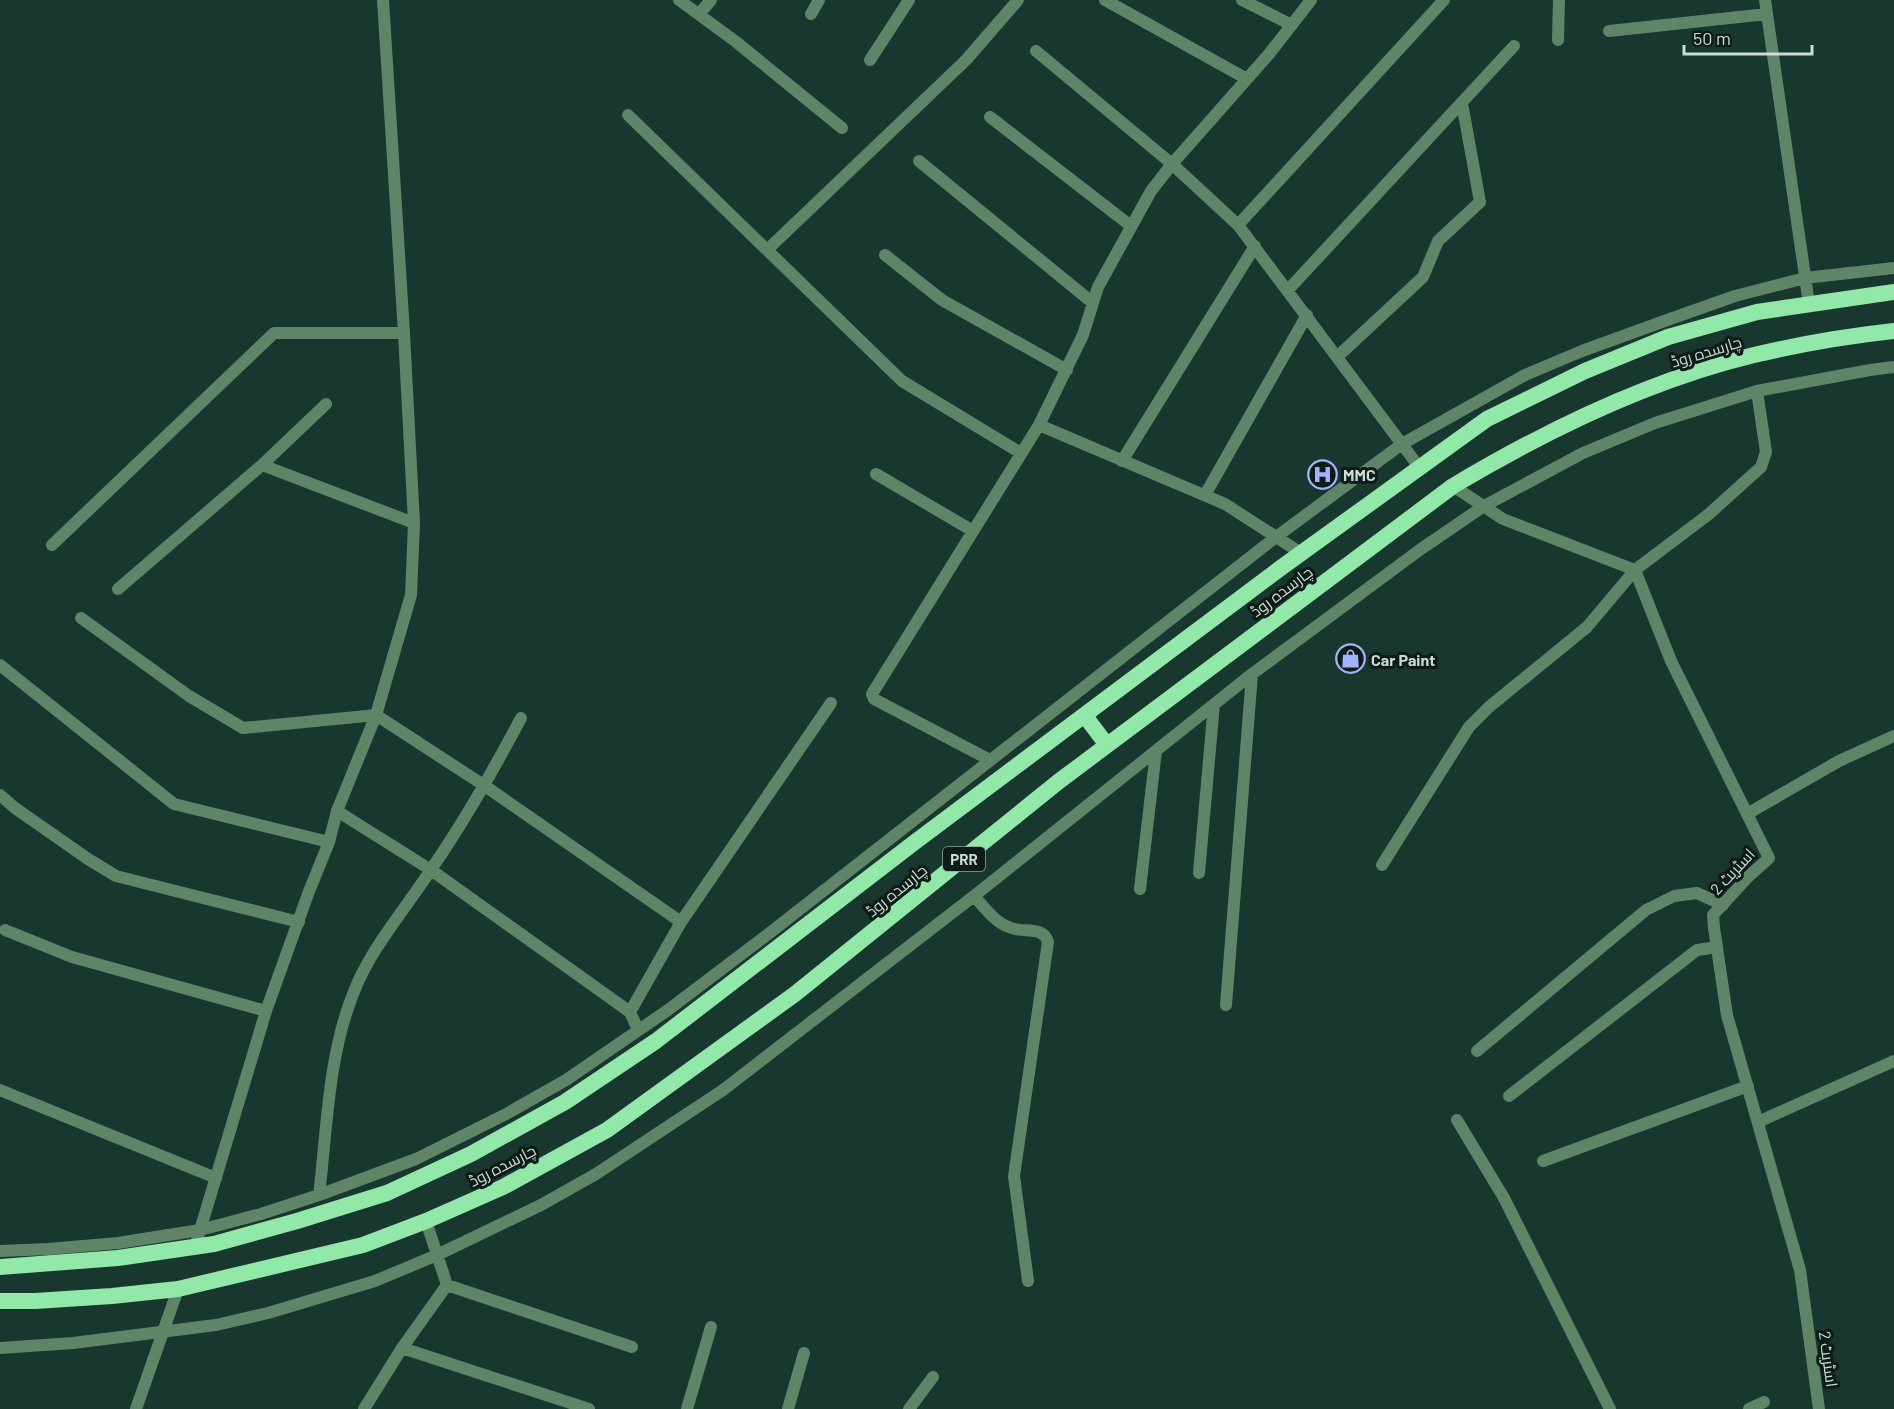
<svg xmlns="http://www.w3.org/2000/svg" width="1894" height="1409" viewBox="0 0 1894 1409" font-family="Barlow,Cairo,sans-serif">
<rect width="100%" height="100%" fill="#18372e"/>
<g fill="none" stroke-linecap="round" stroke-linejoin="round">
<!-- minor -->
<path stroke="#5f8467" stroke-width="12" d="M679,0L735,41L842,128
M1105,0L1247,79
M1242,0L1292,25
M1765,0L1809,304
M699,14L711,0
M811,14L819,0
M1609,31L1767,14
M1558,40L1559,0
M1036,51L1172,164L1238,225L1419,467
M870,60L909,0
M628,115L902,381L1021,453
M990,117L1131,226
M919,161L1093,303
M1238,225L1444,0
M767,250L966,60L1018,0
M885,255L942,300L1067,370
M1288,290L1514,46
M1337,357L1423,277L1438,241L1480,202L1462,103
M1039,425L1225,504L1301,553
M1122,461L1255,246
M262,465L414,523
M876,474L973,531
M1205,495L1307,315
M52,545L274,333H404
M118,589L262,465L326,404
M81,618L189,696L243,728L376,715L485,786L681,922
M0,665L174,804L329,842
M990,760L874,699L872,694L1039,425L1083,335L1098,287L1151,191L1172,164L1269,54L1311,0
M0,795L15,808L88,859L116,876L299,922
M337,811L431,870L630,1012L638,1030
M1747,814L1839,761L1894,736
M1382,865L1469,727L1489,707L1587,627L1635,570L1709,514L1761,467L1766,452L1757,391
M1199,873L1214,704
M1140,889L1156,751
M974,896C986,909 996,925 1015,929C1027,932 1044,927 1048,942L1014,1176L1028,1281
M5,930L72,957L266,1011
M1226,1005L1252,674
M630,1012L681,922L831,703
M1477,1051L1646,910L1674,896L1697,893L1723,905
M0,1090L216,1178
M1509,1096L1697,950L1717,947
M1457,1120L1504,1198L1610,1409
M1758,1122L1894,1061
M1543,1161L1748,1086
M319,1195C327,1129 328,1057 353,994C370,949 404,911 430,871C464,822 493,771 521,718
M0,1251L48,1249L118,1243L200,1230L261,1214L319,1195L416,1159L508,1113L566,1080L668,1010L767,935L1276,537L1402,444L1525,375L1582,351L1670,319L1735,296L1805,278L1894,268
M447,1285L632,1347
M0,1348L73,1343L216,1325L268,1313L375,1281L437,1255L541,1205L596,1174L723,1090L974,896L1252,674L1421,549L1484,506L1583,453L1655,423L1757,391L1870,370L1894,367
M402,1348L589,1409
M364,1409L402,1348L447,1285L426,1221
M687,1409L711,1327
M788,1409L804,1353
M909,1409L933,1377
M1749,1409L1764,1402"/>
<!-- tertiary -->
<path stroke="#5f8467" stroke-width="12" d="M1453,486L1503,519L1635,570L1671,661L1769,858L1748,877L1713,915L1714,928L1727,1015L1800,1270L1819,1409
M195,1247L266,1011L308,894L329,842L337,811L376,715L411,595L414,523L404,333L383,0
M136,1409L178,1289"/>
<!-- trunk -->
<path stroke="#92e8a8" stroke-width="16" d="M1085,716L1107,745
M0,1267L118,1258L214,1244L297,1221L387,1193L471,1154L565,1102L656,1041L915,842L1282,567L1487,419L1585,371L1668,337L1757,312L1894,292
M0,1301H35L112,1296L178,1289L363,1245L426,1221L503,1187L607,1130L795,994L1058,782L1453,486C1545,431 1650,380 1754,355C1801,344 1847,336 1894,331"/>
</g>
<!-- icons -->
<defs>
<symbol id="hospital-ring" viewBox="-11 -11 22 22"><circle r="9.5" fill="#0e1b17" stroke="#a4b1fc" stroke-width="1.5"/><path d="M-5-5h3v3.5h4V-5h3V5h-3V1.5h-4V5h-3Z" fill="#a4b1fc"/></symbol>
<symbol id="shop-ring" viewBox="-11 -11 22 22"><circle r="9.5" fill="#0e1b17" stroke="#a4b1fc" stroke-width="1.5"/><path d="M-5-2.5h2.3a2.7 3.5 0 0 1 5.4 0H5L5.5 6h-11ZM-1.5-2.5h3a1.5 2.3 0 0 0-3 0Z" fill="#a4b1fc"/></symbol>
</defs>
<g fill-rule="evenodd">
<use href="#hospital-ring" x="1306" y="458" width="33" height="33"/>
<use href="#shop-ring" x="1334" y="642" width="33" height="33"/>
</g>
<g text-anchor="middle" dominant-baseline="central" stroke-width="6" stroke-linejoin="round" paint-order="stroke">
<!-- shield labels -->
<rect fill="#0e1b17" stroke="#92a29d" stroke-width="1.5" x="943" y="847" width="42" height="24" rx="4.5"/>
<g font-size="15" font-weight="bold" fill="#cbdcd6">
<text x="964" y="859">PRR</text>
</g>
<!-- street labels -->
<g font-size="16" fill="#cbdcd6" stroke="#0e1b17">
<text transform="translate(1706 351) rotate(-17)">چارسدہ روڈ</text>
<text transform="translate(1281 591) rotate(-37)">چارسدہ روڈ</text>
<text transform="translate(1732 871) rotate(-47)">اسٹریٹ 2</text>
<text transform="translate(896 890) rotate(-39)">چارسدہ روڈ</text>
<text transform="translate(502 1165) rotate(-27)">چارسدہ روڈ</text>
<text transform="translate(1829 1359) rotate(82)">اسٹریٹ 2</text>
</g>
<!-- poi labels -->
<g font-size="16" font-weight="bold" fill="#cbdcd6" stroke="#0e1b17" text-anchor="start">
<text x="1343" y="474">MMC</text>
<text x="1371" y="659">Car Paint</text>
</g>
</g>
<!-- scale -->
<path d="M1684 45v9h128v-9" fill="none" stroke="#cbdcd6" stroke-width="3"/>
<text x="1693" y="45" font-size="18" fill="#cbdcd6" stroke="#0e1b17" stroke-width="4.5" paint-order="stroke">50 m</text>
</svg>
